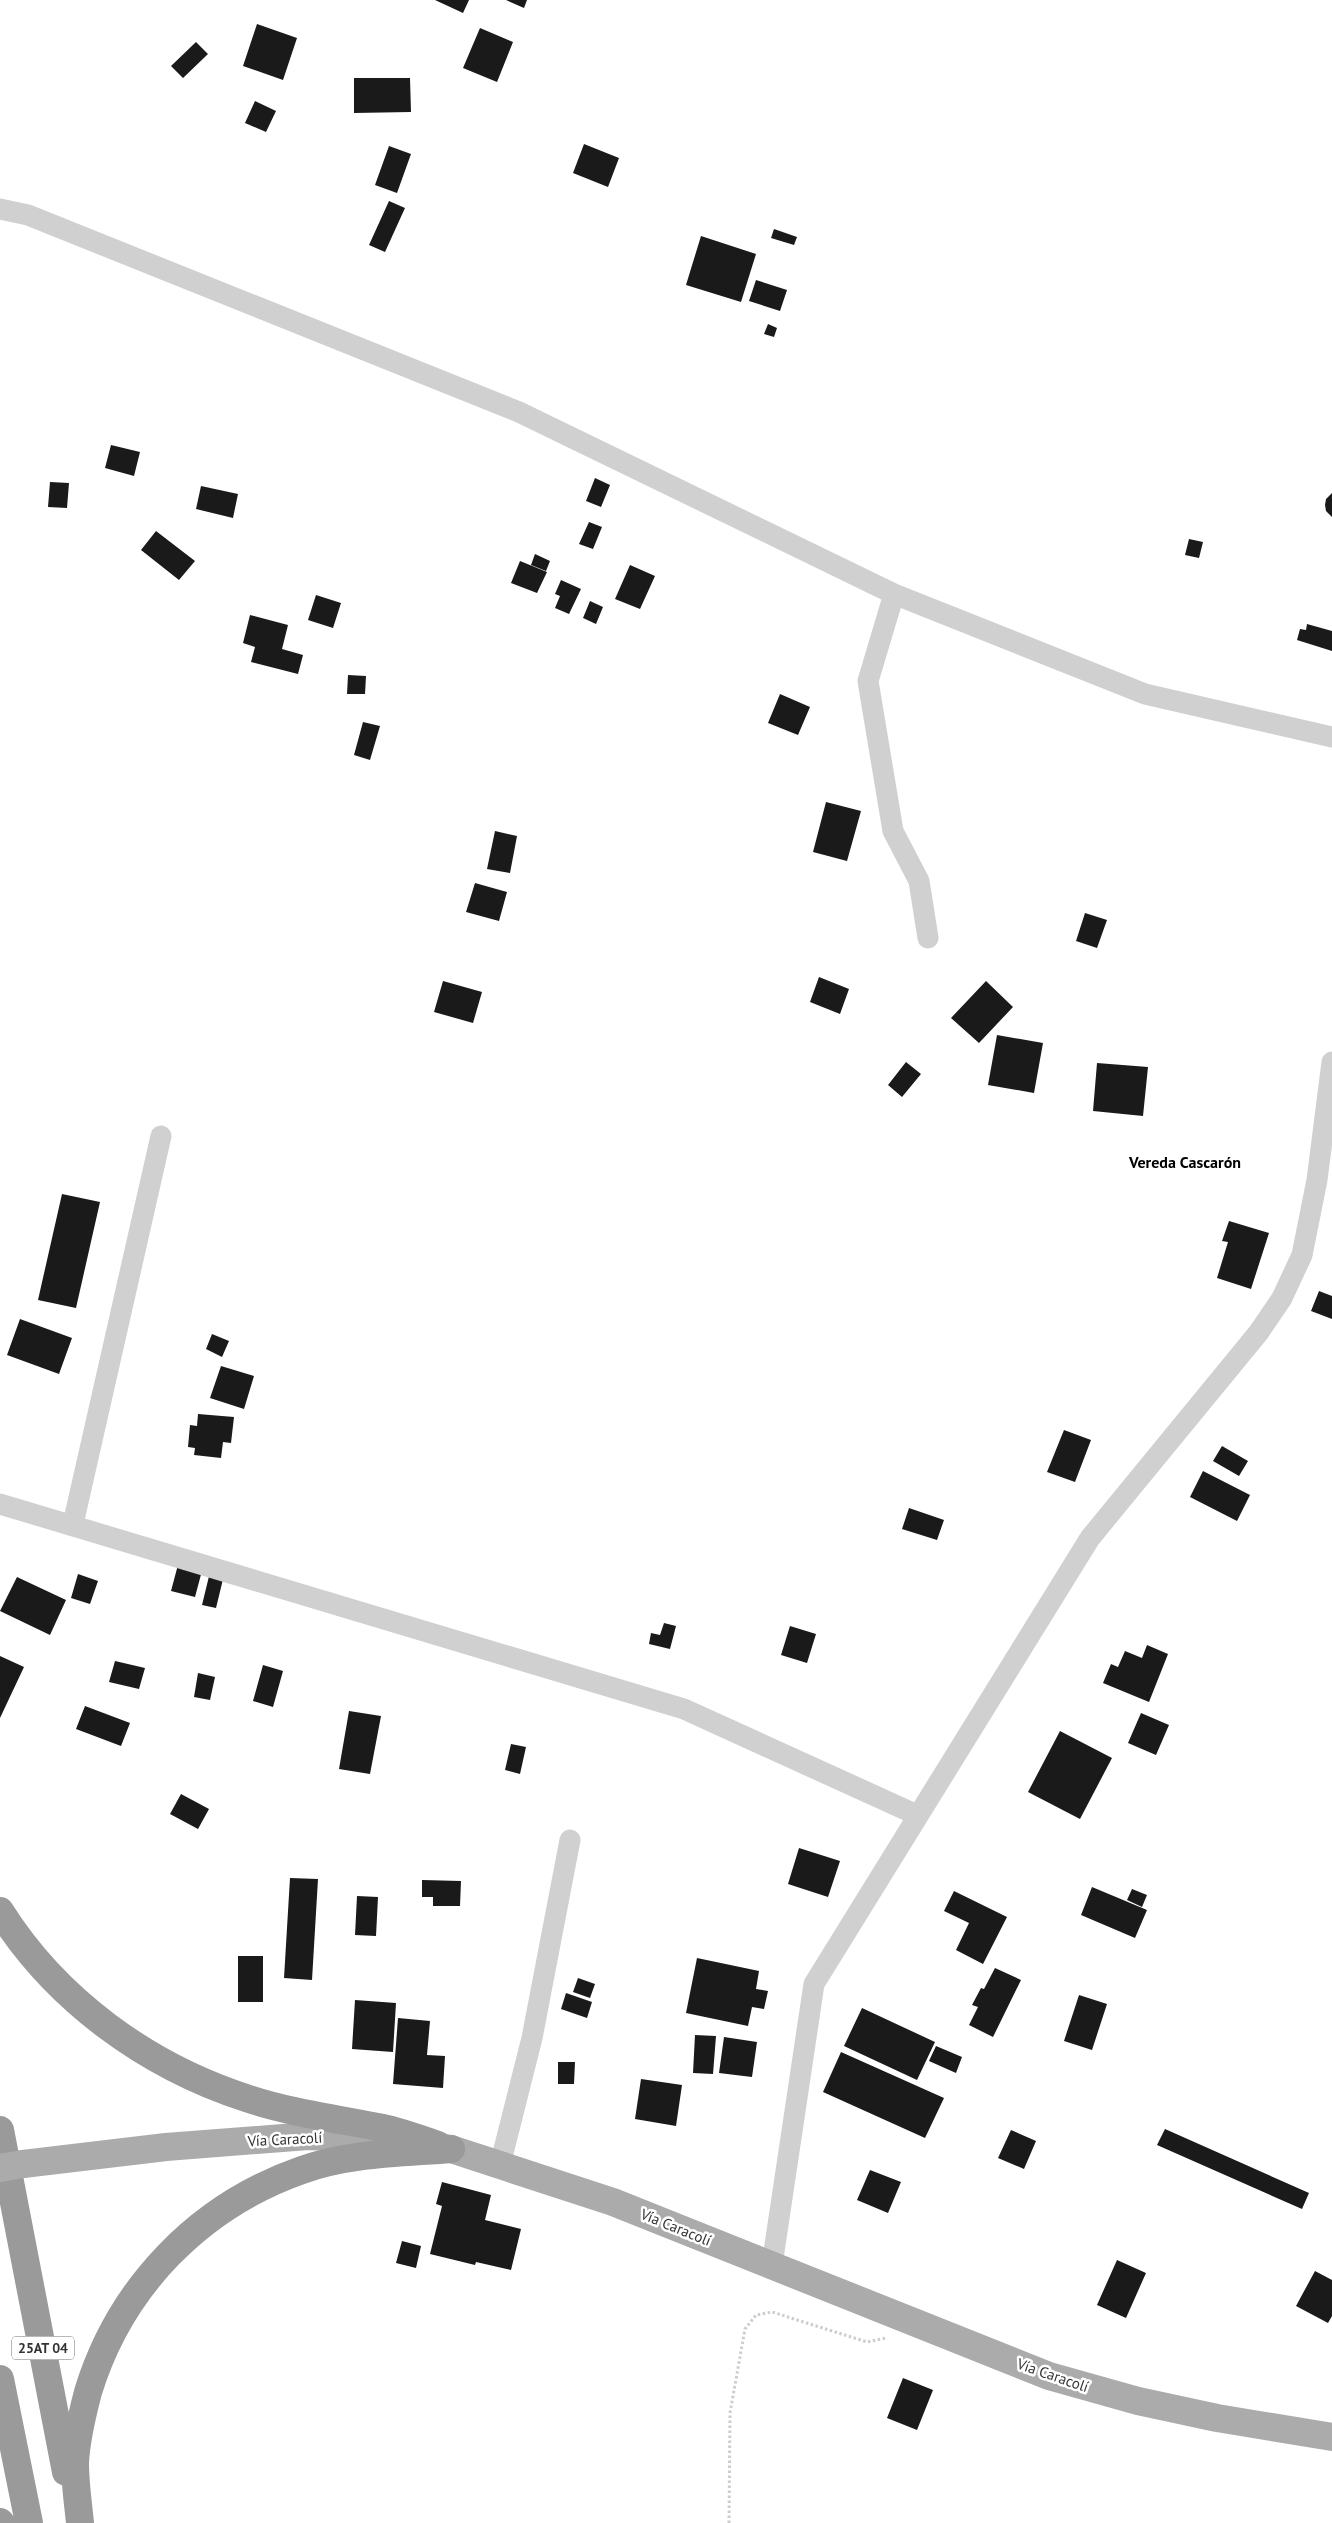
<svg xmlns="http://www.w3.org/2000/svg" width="1332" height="2523" viewBox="0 0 1332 2523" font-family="'PT Sans',sans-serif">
<rect width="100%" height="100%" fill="#fff"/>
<!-- building -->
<path fill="#1a1a1a" d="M435,0H469L463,13Z
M506,0H527L524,8Z
M257,24L297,38L283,80L243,66Z
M480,28L513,42L497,82L463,68Z
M196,42L208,54L183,78L171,66Z
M354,78H410L411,112L354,113Z
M255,101L276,111L266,132L245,123Z
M584,144L619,158L608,187L573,173Z
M389,146L411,154L397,193L375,185Z
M389,201L405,208L385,252L369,245Z
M774,229L797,237L794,245L771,238Z
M701,236L756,254L741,302L686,285Z
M756,280L787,290L780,311L749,301Z
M768,324L777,328L774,337L764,334Z
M111,445L140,452L134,476L105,468Z
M595,478L610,485L601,507L586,501Z
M50,482L69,483L67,508L48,507Z
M201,486L238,494L233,518L196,509Z
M1332,493V517L1326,511L1325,505L1326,499Z
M589,522L602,527L593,549L579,544Z
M156,531L195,561L179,580L141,550Z
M1189,539L1203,542L1199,558L1185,555Z
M535,554L550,561L546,571L531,565Z
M520,561L547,572L537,593L511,583Z
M630,565L655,576L640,609L615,599Z
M561,580L581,589L569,614L555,608L560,596L555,594Z
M316,595L341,603L333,628L308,620Z
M590,601L603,607L596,624L583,618Z
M250,615L288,625L282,649L303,655L298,674L251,662L255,647L243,643Z
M1307,624L1332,631V651L1297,640L1300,629L1306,630Z
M348,675L366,676L365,694H347Z
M780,694L810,707L798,735L768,723Z
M363,722L380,726L370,760L354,755Z
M826,802L861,811L847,861L813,852Z
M495,831L517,836L510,873L487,869Z
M475,883L507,892L499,921L466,912Z
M1085,913L1107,920L1097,948L1076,941Z
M819,977L849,989L840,1014L810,1002Z
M443,981L482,992L473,1023L434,1012Z
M986,981L1013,1007L979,1043L951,1018Z
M997,1035L1043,1043L1034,1093L988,1085Z
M906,1062L921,1074L902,1097L888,1085Z
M1097,1063L1148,1067L1143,1116L1093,1111Z
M62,1194L100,1202L76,1308L38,1300Z
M1229,1221L1269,1233L1251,1289L1217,1278L1228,1242L1222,1241Z
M1319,1291L1332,1296V1319L1311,1311Z
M20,1319L72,1338L59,1374L7,1355Z
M212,1334L229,1341L222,1357L206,1349Z
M221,1366L254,1376L244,1409L210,1398Z
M198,1414L234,1417L231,1443L223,1442L221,1458L194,1455L195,1448L188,1447L190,1425L197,1426Z
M1064,1430L1091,1440L1075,1482L1047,1472Z
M1222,1446L1248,1461L1239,1476L1213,1461Z
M1203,1471L1250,1495L1237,1521L1190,1497Z
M909,1508L944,1520L937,1540L902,1529Z
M179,1561L203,1567L195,1597L171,1591Z
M211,1568L225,1571L216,1608L202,1605Z
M78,1574L98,1581L90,1604L71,1598Z
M17,1577L66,1600L50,1635L0,1611Z
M664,1623L676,1626L670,1649L649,1644L651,1633L660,1635Z
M790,1626L816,1634L807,1663L781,1655Z
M1147,1645L1168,1654L1149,1702L1103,1683L1111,1664L1118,1667L1125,1651L1142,1658Z
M0,1656L24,1667L0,1718Z
M115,1661L145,1668L139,1689L109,1682Z
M263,1665L283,1671L273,1707L253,1701Z
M198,1673L215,1677L210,1700L194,1697Z
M85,1706L130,1723L121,1746L76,1729Z
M349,1711L381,1716L370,1774L339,1769Z
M1141,1713L1169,1725L1156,1755L1128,1743Z
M1060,1731L1112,1758L1080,1819L1028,1792Z
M511,1744L526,1747L520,1774L505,1770Z
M181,1794L209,1809L198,1829L170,1814Z
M799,1848L840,1861L828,1897L788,1884Z
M290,1878L318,1879L312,1980L284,1978Z
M422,1880L461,1881L460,1906H433V1897H422Z
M1092,1887L1147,1910L1135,1938L1081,1915Z
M1132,1889L1147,1895L1142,1907L1127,1900Z
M954,1891L1007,1917L983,1964L956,1950L969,1923L944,1911Z
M357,1896L378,1897L376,1936L355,1935Z
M238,1956H263V2002H238Z
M697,1958L759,1971L756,1989L768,1991L764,2009L752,2007L748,2026L686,2013Z
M995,1968L1021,1980L993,2037L969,2025L978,2007L972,2005L981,1988L984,1989Z
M578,1978L595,1984L590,1998L573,1992Z
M566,1993L592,2002L587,2018L561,2009Z
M1079,1995L1107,2004L1092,2050L1064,2041Z
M355,2000L396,2003L393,2052L352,2049Z
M862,2008L935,2042L917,2080L844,2046Z
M398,2018L430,2021L427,2055L445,2056L443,2088L393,2084Z
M695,2035L716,2036L713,2074L693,2073Z
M724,2037L757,2042L752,2077L719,2073Z
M936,2046L962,2057L956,2073L929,2061Z
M841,2052L944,2098L925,2138L823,2092Z
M558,2062H575L574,2084H558Z
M641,2079L682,2085L676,2126L635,2119Z
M1165,2129L1309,2193L1302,2209L1157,2145Z
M1011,2130L1036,2141L1024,2169L998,2158Z
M870,2170L901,2182L888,2213L857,2200Z
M442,2182L491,2195L485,2220L521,2229L511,2270L476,2262L475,2265L430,2254L442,2206L436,2204Z
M402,2241L421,2246L416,2268L396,2263Z
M1117,2260L1146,2273L1126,2318L1097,2305Z
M1315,2271L1332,2280V2316L1328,2323L1296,2306Z
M903,2378L933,2390L917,2430L887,2418Z"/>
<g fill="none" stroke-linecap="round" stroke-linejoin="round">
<!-- path -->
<path stroke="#cdcdcd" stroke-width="3" stroke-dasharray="2.5 2.5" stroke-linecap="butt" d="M729,2523L730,2413L745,2329L756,2315L772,2312L867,2342L886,2338"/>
<!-- minor -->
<path stroke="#d0d0d0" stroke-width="21" d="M0,209L28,215L519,412L894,594L1145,694L1332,737
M894,594L868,681L893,831L919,881L928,938
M0,1504L684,1709L917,1815
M73,1524L161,1136
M500,2165L532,2038L570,1840
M772,2265L814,1984L1090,1538L1259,1332L1282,1298L1302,1255L1317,1180L1332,1062"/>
<!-- major -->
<path stroke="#ababab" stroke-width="28" d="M23,2164L166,2147L308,2136L372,2139L451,2149L613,2202L1049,2376L1138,2401L1217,2418L1332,2437"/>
<!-- highway -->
<path stroke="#9a9a9a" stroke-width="28" d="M0,1911C56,2000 147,2066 246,2098C291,2113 338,2119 383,2128C402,2132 420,2139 438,2145
M0,2130L66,2472
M0,2379L29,2523
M0,2522L1,2523
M80,2523C78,2503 75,2483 75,2463C76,2439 82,2415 88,2392C120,2287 199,2206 302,2170C349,2153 402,2153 451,2149"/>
<!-- major-bridge -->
<path stroke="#ababab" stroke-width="28" d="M0,2168L23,2164"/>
</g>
<g text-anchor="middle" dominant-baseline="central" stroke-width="5" stroke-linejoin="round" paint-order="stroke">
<!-- shield labels -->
<rect fill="#fff" stroke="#707070" stroke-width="1" x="12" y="2336.5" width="62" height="23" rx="4"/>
<g font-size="14" font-weight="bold" fill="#333">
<text x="43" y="2348">25AT 04</text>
</g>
<!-- street labels -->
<g font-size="15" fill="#333" stroke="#fff">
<text transform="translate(285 2139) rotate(-3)">Vía Caracolí</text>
<text transform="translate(676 2227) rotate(22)">Vía Caracolí</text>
<text transform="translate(1053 2375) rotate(19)">Vía Caracolí</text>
</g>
<!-- neighbourhood labels -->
<g font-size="16" font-weight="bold" fill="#000" stroke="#fff">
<text x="1185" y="1162">Vereda Cascarón</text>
</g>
</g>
</svg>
